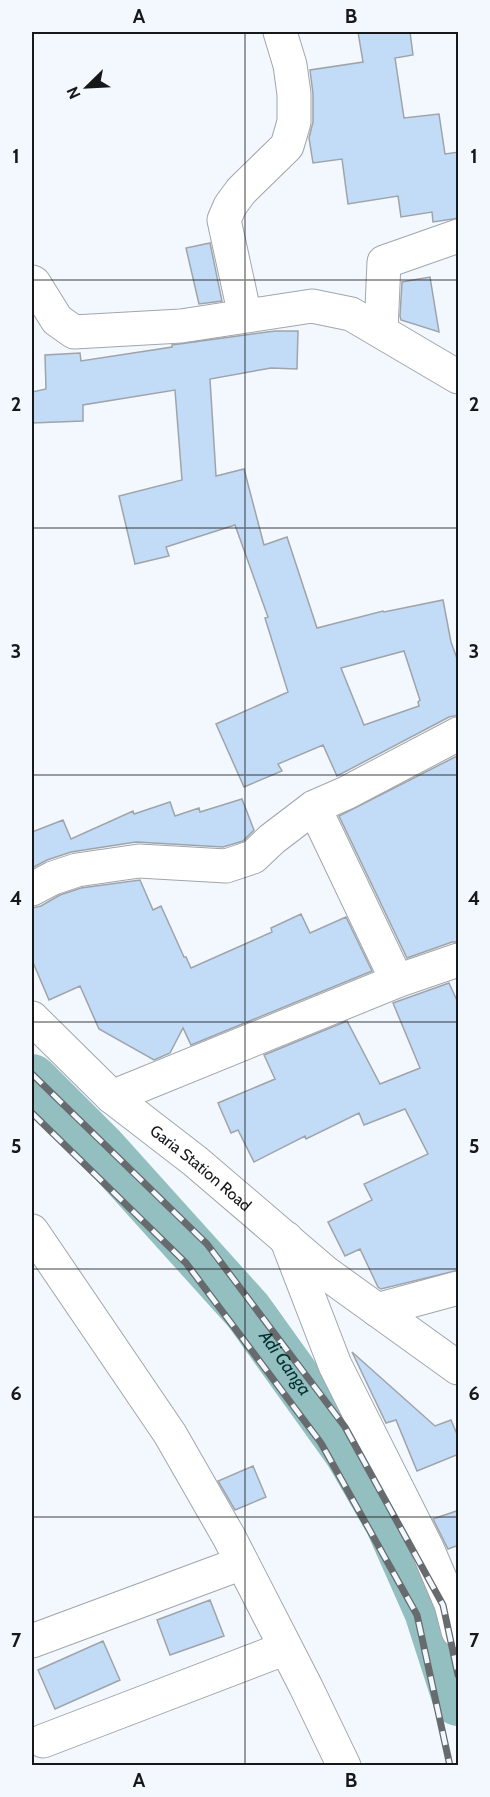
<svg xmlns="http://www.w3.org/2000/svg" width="490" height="1797" viewBox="0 0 490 1797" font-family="Cabin,sans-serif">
<rect width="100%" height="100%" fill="#f2f8fe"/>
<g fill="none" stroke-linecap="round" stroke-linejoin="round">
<!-- river -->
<path stroke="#93bfc0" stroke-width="50" id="s1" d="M32,1079L102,1149L248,1311L349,1452L390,1523L429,1611L458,1701"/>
</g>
<!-- building -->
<path fill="#c2dbf7" stroke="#9fa4a9" stroke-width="1.5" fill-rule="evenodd" d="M358,32H410L413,55L395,58L404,118L439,114L445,154L459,152V218L433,222L432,212L401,217L398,196L348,204L342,159L313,163L309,138L313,122V94L310,70L363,62Z
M210,243L222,301L199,304L186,248Z
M430,277L439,332L401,320L400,316L402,282Z
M275,331H298L297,369L271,368L210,379L216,476L244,469L264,545L287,537L317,628L383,611L384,612L443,600L451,642L459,664V715L449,717L337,776L323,745L278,764L282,771L244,787L216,724L288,692L265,618L268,617L235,525L166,547L169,556L135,564L119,496L182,480L175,390L83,405V421L32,423V392L46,389L45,355L80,353L81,361L172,347V345ZM404,651L420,700L418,702L419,706L364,725L341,668Z
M459,755V942H452L407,958L339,816Z
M242,799L254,830L243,841L223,847L136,842L71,852L47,860L32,868V832L63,820L71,839L133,811L134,814L170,802L175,816L199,808L200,812Z
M140,880L153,910L161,906L184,957H186L191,968L272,932L271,928L301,914L310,933L346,917L372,971L191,1045L183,1028L170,1053L154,1060L99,1029L80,986L49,1000L32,960V908L41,906L60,895L81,888Z
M449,983L459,1005V1270L381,1289L378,1287L360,1249L345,1256L328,1222L372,1200L364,1184L428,1154L405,1109L364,1125L359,1113L306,1139L305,1136L254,1162L238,1130L231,1133L218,1103L275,1079L264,1055L347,1021L380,1084L420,1068L393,1003Z
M352,1352L435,1426L451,1420L459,1439V1454L417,1471L396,1420L386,1423Z
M253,1466L266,1497L235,1510L218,1481Z
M459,1510V1545L448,1549L433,1519Z
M210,1600L224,1636L170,1655L157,1620Z
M103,1641L120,1680L55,1709L38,1670Z"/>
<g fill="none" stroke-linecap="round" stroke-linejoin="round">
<defs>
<path id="minor" d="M32,282L34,283L57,320L74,332L181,326L312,306L351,314L458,377
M245,316L224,220L230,206L241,191L287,146L294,122V94L290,65L280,32
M381,331L384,262L458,236
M32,889L53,878L77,870L139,861L226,866L253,857L272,839L314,807
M397,981L314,807L346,793L458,734
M112,1097L397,981L458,960
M32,1231L170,1434L229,1537L306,1687L344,1766
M286,1238L335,1365L427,1548L451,1604L458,1631
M377,1310L458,1288
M32,1641L242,1563
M43,1741L286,1648"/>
<g id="major">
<path id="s2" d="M32,1018L112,1097L195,1161L326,1273L458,1368"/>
</g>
</defs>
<!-- minor casing -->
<use href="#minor" stroke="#a1a6ab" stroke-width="35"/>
<!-- major casing -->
<use href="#major" stroke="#a1a6ab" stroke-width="35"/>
<!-- minor -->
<use href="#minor" stroke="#fff" stroke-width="33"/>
<!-- major -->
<use href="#major" stroke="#fff" stroke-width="33"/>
<defs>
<path id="rail" d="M32,1074L207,1244L345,1427L443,1605L458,1675
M32,1113L186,1263L321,1443L417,1615L450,1766"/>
</defs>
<!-- rail casing -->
<use href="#rail" stroke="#676b6e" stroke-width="7"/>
<!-- rail -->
<use href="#rail" stroke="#f2f8fe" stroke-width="4.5" stroke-dasharray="14" stroke-linecap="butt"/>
</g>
<!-- grid -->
<path fill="none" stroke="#16181a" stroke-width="1.5" stroke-opacity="0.55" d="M245,32V1766M32,280H458M32,528H458M32,775H458M32,1022H458M32,1269H458M32,1517H458"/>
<g text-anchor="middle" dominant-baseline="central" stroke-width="4.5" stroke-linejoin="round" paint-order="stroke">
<!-- street labels -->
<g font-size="16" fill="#16181a" stroke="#f2f8fe">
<text stroke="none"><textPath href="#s2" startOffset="226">Garia Station Road</textPath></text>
</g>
<!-- water labels -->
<g font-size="18" font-style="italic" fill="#023031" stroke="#f2f8fe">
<text stroke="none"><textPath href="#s1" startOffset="381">Adi Ganga</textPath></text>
</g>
</g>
<!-- border -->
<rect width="490" height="1797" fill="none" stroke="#f2f8fe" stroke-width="66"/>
<!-- north arrow -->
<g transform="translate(87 87) rotate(246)" stroke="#f2f8fe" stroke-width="4.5" paint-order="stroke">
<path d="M0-4.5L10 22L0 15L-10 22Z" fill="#16181a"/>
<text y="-9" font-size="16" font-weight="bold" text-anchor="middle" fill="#16181a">N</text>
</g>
<rect x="33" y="33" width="424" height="1731" fill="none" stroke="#16181a" stroke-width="2"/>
<g font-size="20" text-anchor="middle" font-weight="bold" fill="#16181a">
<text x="139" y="23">A</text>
<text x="351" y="23">B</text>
<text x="16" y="163">1</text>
<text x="474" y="163">1</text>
<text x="16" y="411">2</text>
<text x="474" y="411">2</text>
<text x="16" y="658">3</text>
<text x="474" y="658">3</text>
<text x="16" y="905">4</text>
<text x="474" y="905">4</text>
<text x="16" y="1153">5</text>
<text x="474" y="1153">5</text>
<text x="16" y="1400">6</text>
<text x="474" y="1400">6</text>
<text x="16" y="1647">7</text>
<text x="474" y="1647">7</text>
<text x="139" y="1787">A</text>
<text x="351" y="1787">B</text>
</g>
</svg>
